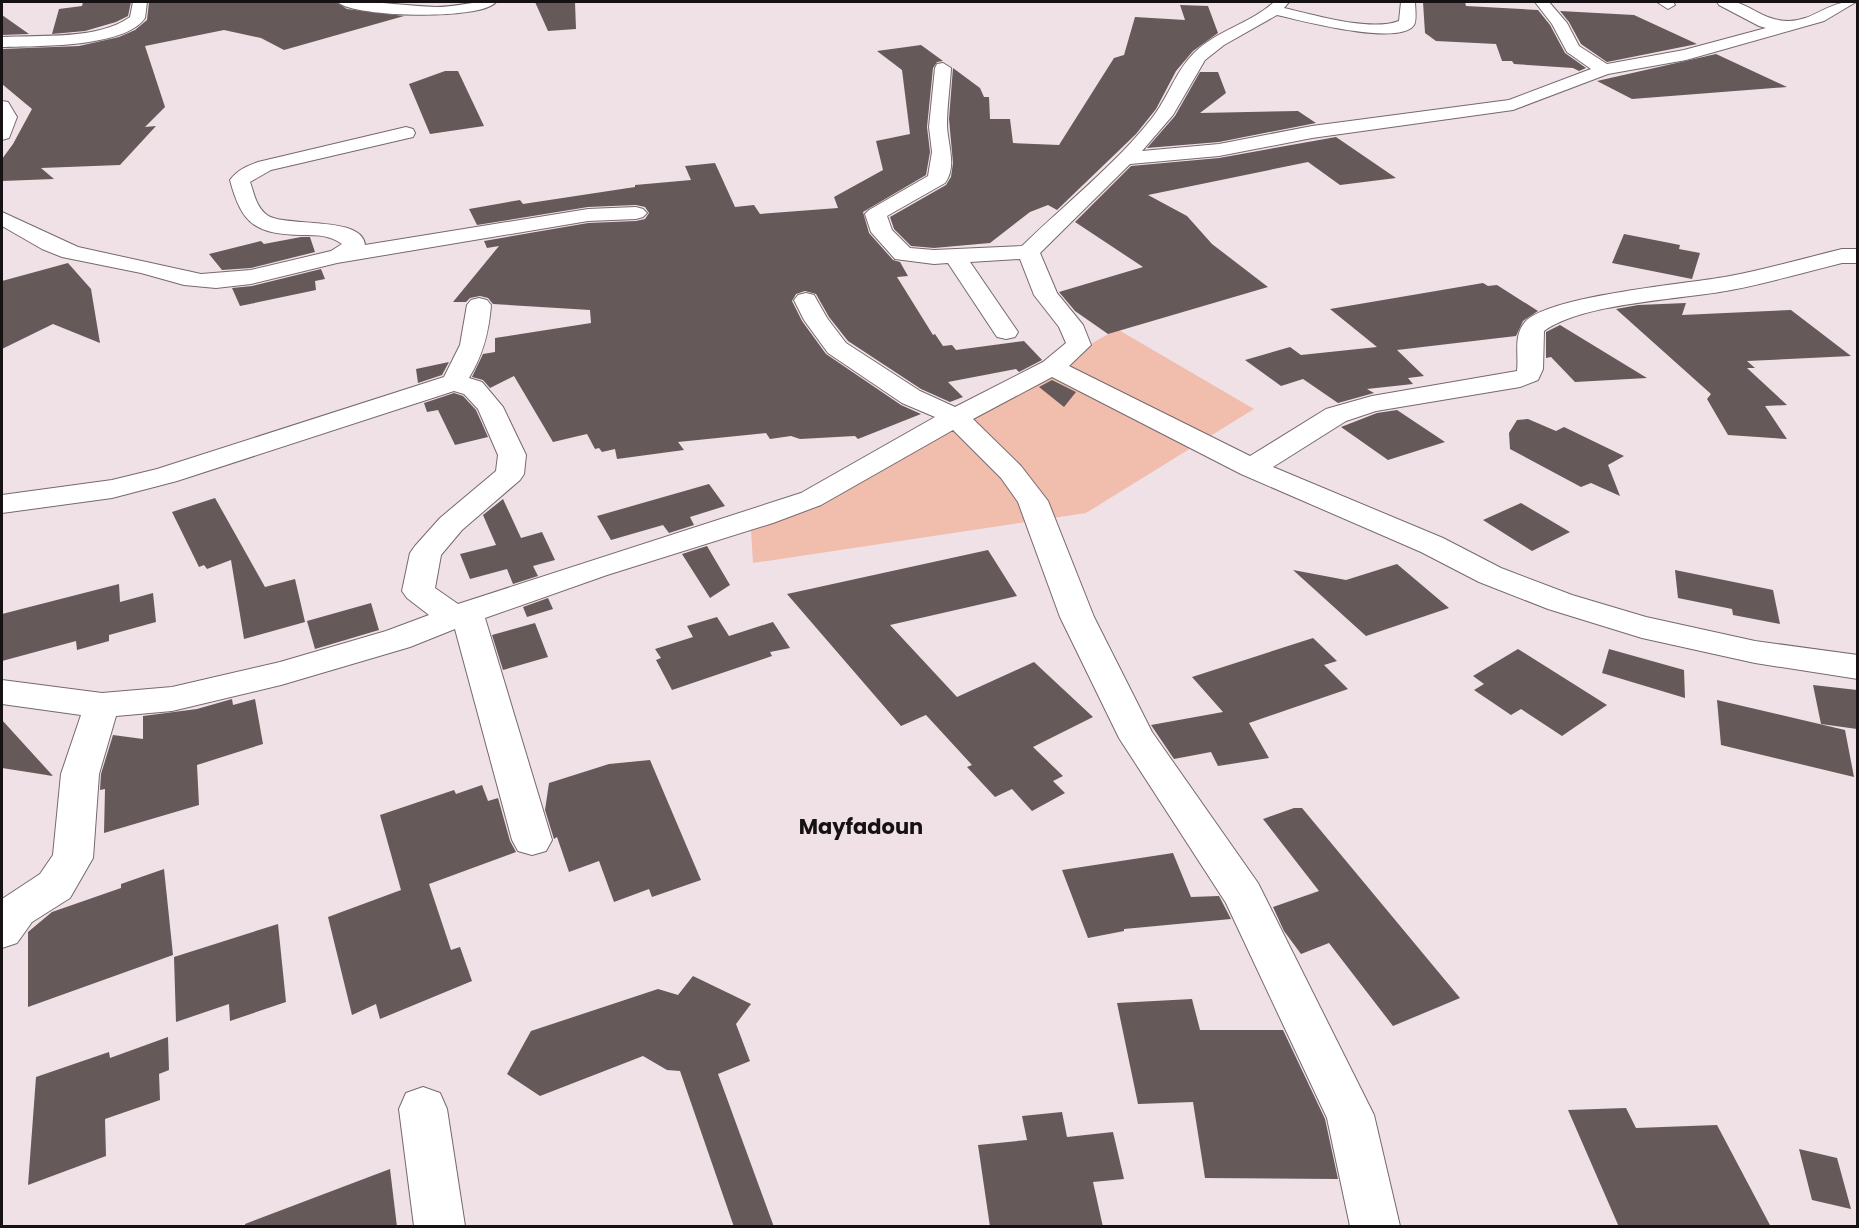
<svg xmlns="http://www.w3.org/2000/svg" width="1859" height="1228" viewBox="0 0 1859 1228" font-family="Poppins,sans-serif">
<rect width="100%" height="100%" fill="#efe1e6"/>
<!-- green -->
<path fill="#f1bdad" d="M1117,329L1254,409L1086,513L753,563L751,530L846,485Z"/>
<!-- building -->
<path fill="#66595a" d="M83,2H131L128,16L116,22L85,31L52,34L59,9L82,6Z
M149,2H336L347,9L404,16L284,50L261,38L224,30L145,46L165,107L145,127L156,126L120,165L41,168L54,179L2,181V159L13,144L32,109L2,84V49L79,46L119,37L135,30L147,20Z
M535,2H575L576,29L548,31Z
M1423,2H1465L1466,6L1538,10L1550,25L1565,53L1586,68L1579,71L1573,68L1514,64L1512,61H1502L1496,44L1436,41L1425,33Z
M1180,5L1208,6L1218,33L1193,51L1176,71L1156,109L1136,134L1057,210L1048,205L1030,212L990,243L934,248L911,246L894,229L890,217L946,185L951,177L953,163L949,119L953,68L980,88L984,97H989L990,119H1010L1013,143L1059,145L1114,58L1124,55L1135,17L1185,20Z
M1560,11L1634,15L1697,44L1607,62L1581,44L1569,22Z
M2,15L29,34L2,35Z
M921,45L943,61L937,62L933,68L927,127L930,152L926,175L863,212L869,233L893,260L900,262L908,276L897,277L933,335L935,334L943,346L952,345L956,350L1024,341L1042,360L1019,372L1016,369L948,382L963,397L950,402L921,389L848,341L829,317L816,294L805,291L796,294L792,301L802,321L826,354L901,405L921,414L858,439L855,436L800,439L791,436L770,439L766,433L678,442L684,450L617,459L615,449L602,452L599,448L595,449L587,434L553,442L514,376L490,388L483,380L472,377L483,354L495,352V338L591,323L590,310L493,304L488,298L480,296L470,298L466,302H453L499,246L487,248L484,241L588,223L636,221L645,219L649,213L645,207L636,205L588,207L477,225L469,209L520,200L523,204L635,187V185L691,180L685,166L715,163L735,207L754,205L760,214L838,208L834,197L883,170L876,141L910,134L902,70L877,51Z
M1716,54L1787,87L1632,99L1597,81Z
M445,71H458L484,126L430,134L409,84Z
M1200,72H1218L1226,93L1200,113L1298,111L1316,123L1219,142L1147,148L1175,116Z
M1336,137L1396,178L1340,185L1308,162L1148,195L1187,216L1212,244L1268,287L1108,334L1075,311L1059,292L1143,267L1075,222L1131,166L1219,158Z
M1624,234L1680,245L1679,249L1700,253L1692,279L1612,263Z
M301,237H310L315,252L251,268L222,270L209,254L261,241L264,244Z
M68,263L91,289L100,343L53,324L2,349V281Z
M321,269L325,279L315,281L316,290L240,306L232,288L252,286Z
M1483,283L1488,286L1497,285L1538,311L1523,321L1516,336L1397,350L1424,376L1408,378L1413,384L1367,389L1374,393L1338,403L1303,379L1281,386L1245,360L1290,347L1301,355L1377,347L1330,309Z
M1686,303L1682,315L1791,310L1851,356L1747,361L1755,368H1747L1787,405L1765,406L1787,439L1728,435L1707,399L1711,394L1616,309L1638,305Z
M1560,325L1647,378L1575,382L1551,357L1546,358V332Z
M449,362L442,375L418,383L416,369Z
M1052,380L1076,392L1064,407L1039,387Z
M454,393L463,396L476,410L488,437L455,445L438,410L427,412L424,403Z
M1397,410L1445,442L1388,460L1341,427L1377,413Z
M1528,419L1556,431L1564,427L1624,456L1608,465L1620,496L1591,483L1581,487L1510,449L1509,433L1517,420Z
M709,484L725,506L690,517L694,525L669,533L663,525L611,540L597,516Z
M215,498L265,587L295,579L305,622L244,639L231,560L207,569L204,565L199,567L172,512Z
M503,499L521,538L542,532L555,560L533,566L538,576L513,584L507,569L470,579L460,554L496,545L483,515Z
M1521,503L1570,532L1532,551L1483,520Z
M707,546L730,585L710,598L682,554Z
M988,550L1017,596L890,625L957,697L1034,662L1093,717L1033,747L1063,776L1053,781L1065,793L1032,811L1012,789L995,797L967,767L972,765L926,715L901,726L787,594Z
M1397,564L1449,608L1366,636L1293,570L1346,580Z
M1675,570L1773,590L1780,624L1733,615L1732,609L1678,598Z
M119,584L120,602L153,593L156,622L109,635V641L77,650L76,641L2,661V614Z
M548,598L553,609L527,617L523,607Z
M371,603L379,630L315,649L307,621Z
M717,617L729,636L773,622L790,648L770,652L772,656L672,690L656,660L661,658L655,649L693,637L687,626Z
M535,623L548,657L503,670L492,635Z
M1313,638L1337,661L1324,665L1348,689L1249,723L1269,758L1218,766L1211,752L1174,759L1151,725L1223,712L1192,677Z
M1518,649L1607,705L1562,736L1521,709L1511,715L1474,690L1484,684L1473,676Z
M1609,649L1684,670L1685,698L1602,673Z
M1813,685L1857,690V729L1821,724Z
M232,699L233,705L255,699L263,744L197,765L199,805L104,833L105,789L100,790L101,774L113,735L143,739V716L197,709Z
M1717,700L1845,730L1854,777L1721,745Z
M2,720L53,776L2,768Z
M650,760L701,880L652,897L649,889L614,902L599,861L569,872L557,837L554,839L545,810L549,783L609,764Z
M482,785L488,801L498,798L510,841L516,852L429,884L451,950L460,947L472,981L380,1019L376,1004L352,1015L328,917L401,890L380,815L454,790L456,794Z
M1294,808H1302L1460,998L1393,1026L1329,943L1301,954L1284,931L1273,907L1319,891L1263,819Z
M1173,853L1191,897L1219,896L1231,919L1124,929V931L1088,938L1062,870Z
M164,869L173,955L28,1007V932L52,912L121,888V884Z
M278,924L286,1002L230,1021L229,1004L176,1022L174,957Z
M693,976L751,1004L736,1024L750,1061L718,1074L774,1227H734L680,1071L667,1070L643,1056L540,1096L507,1074L531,1031L658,989L678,995Z
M1192,999L1200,1030H1283L1325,1119L1338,1179L1205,1178L1193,1102L1138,1104L1117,1003Z
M168,1037L169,1070L159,1074L160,1100L105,1119L106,1156L28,1185L36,1077L109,1052L110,1058Z
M1626,1108L1636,1128L1717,1125L1771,1227H1619L1568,1110Z
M1062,1112L1067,1137L1113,1132L1124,1179L1093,1182L1103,1227H990L978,1145L1027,1140L1022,1116Z
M1799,1149L1837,1158L1851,1209L1812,1200Z
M390,1169L397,1227H245V1224Z"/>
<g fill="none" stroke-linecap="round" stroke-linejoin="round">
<defs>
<path id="minor" d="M133,2H147L145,18C125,48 35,46 2,47V37C40,35 98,40 130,17Z
M338,2C370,0 403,6 436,7C456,7 477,0 496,2C480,21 351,17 338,2Z
M1274,2H1289L1284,8C1315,15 1370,32 1399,21L1401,2H1415C1415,7 1417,20 1414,25C1399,47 1299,20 1277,15L1224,45L1205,60L1173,115L1142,151L1219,144L1312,126L1509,100L1591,69L1567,52L1552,24L1535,2H1549L1567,23L1579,46L1607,64L1684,50L1766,28L1759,26L1719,5L1717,2C1723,2 1730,0 1736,2C1756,9 1766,21 1789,21C1814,21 1829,0 1856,2L1824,21L1686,60L1608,74L1513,110L1312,138L1219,156L1130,164L1040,253L1057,293L1083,325L1091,345L1069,366L1250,456L1326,409L1372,396L1517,371C1519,354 1513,336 1525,322C1550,295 1689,284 1730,276C1768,269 1805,258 1842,249H1858V263H1842C1805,272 1768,283 1731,290C1680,300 1585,302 1544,331L1543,369L1538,380L1520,387L1376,411L1346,421L1273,467L1443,538L1501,568L1572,595L1646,617L1755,641L1858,655V679L1755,663L1642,638L1548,609L1479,582L1421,552L1241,474L1052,377L973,419L1021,466L1048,501L1094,617L1152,732L1258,883L1374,1115L1400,1226H1350L1327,1118L1226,903L1119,738L1060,617L1018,502L1001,478L953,430L821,505L773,523L607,575L485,618L552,840L546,851L532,855L518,851L512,840L455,629L410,647L281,685L172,711L116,716L99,774L93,858L70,898L32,922L17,943L2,948V899L40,874L53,855L61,774L81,715L2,704V680L102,693L172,687L280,662L386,631L429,615L407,598L402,591L410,553L415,546L440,518L496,471L498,455L478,409L464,394L454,391L177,481L112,498L2,513V495L112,480L157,469L444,377L460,345L467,305L471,300L479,298L487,300L491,305C489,332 483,355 469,378L482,382L503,407L526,455L524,474L520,480L462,530L441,555L435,588L458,604L801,493L935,417L902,403L828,353L804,320L794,300L798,295L806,293L814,295L827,318L846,343L920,391L955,407L1043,362L1066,343L1059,327L1034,295L1020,259L970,262L1018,332L1015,337L1006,339L997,337L948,263L934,264L895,259L871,232L865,214L869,210L928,176L932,152L929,127L935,68L937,64L943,63L951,68C950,87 947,107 947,126C948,145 957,167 945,183L887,216L892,230L910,248L934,250L1022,246C1065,204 1115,165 1152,118C1168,98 1175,72 1194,53C1217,30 1250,24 1274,2Z
M1657,2H1673L1675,5L1668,9Z
M2,101L8,102L17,117L9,138L2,140Z
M406,127L413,129L415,133L413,137L271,170L250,182C254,193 256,207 267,215C285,228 363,215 365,245L588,209L636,207L643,209L647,213L643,217L636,219L588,221L337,263L251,284L216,288L184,285L141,273L62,257L42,249L2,226V212L78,247L201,274L251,270L331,251L342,244C329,235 318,235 302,235C256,234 242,225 230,180C237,170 247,166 258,162Z
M423,1087L440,1093L447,1109L465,1226H414L399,1109L406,1093Z"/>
</defs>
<!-- minor casing -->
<use href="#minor" stroke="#76696e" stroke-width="2"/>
<!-- minor -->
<use href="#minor" fill="#fff" fill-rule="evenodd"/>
</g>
<g text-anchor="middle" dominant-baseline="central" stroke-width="6" stroke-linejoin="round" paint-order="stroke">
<!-- quarter labels -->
<g font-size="21" font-weight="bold" fill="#161113" stroke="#efe1e6">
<text x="861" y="826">Mayfadoun</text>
</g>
</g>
<!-- border -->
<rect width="1859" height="1228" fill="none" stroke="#161113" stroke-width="6"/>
</svg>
